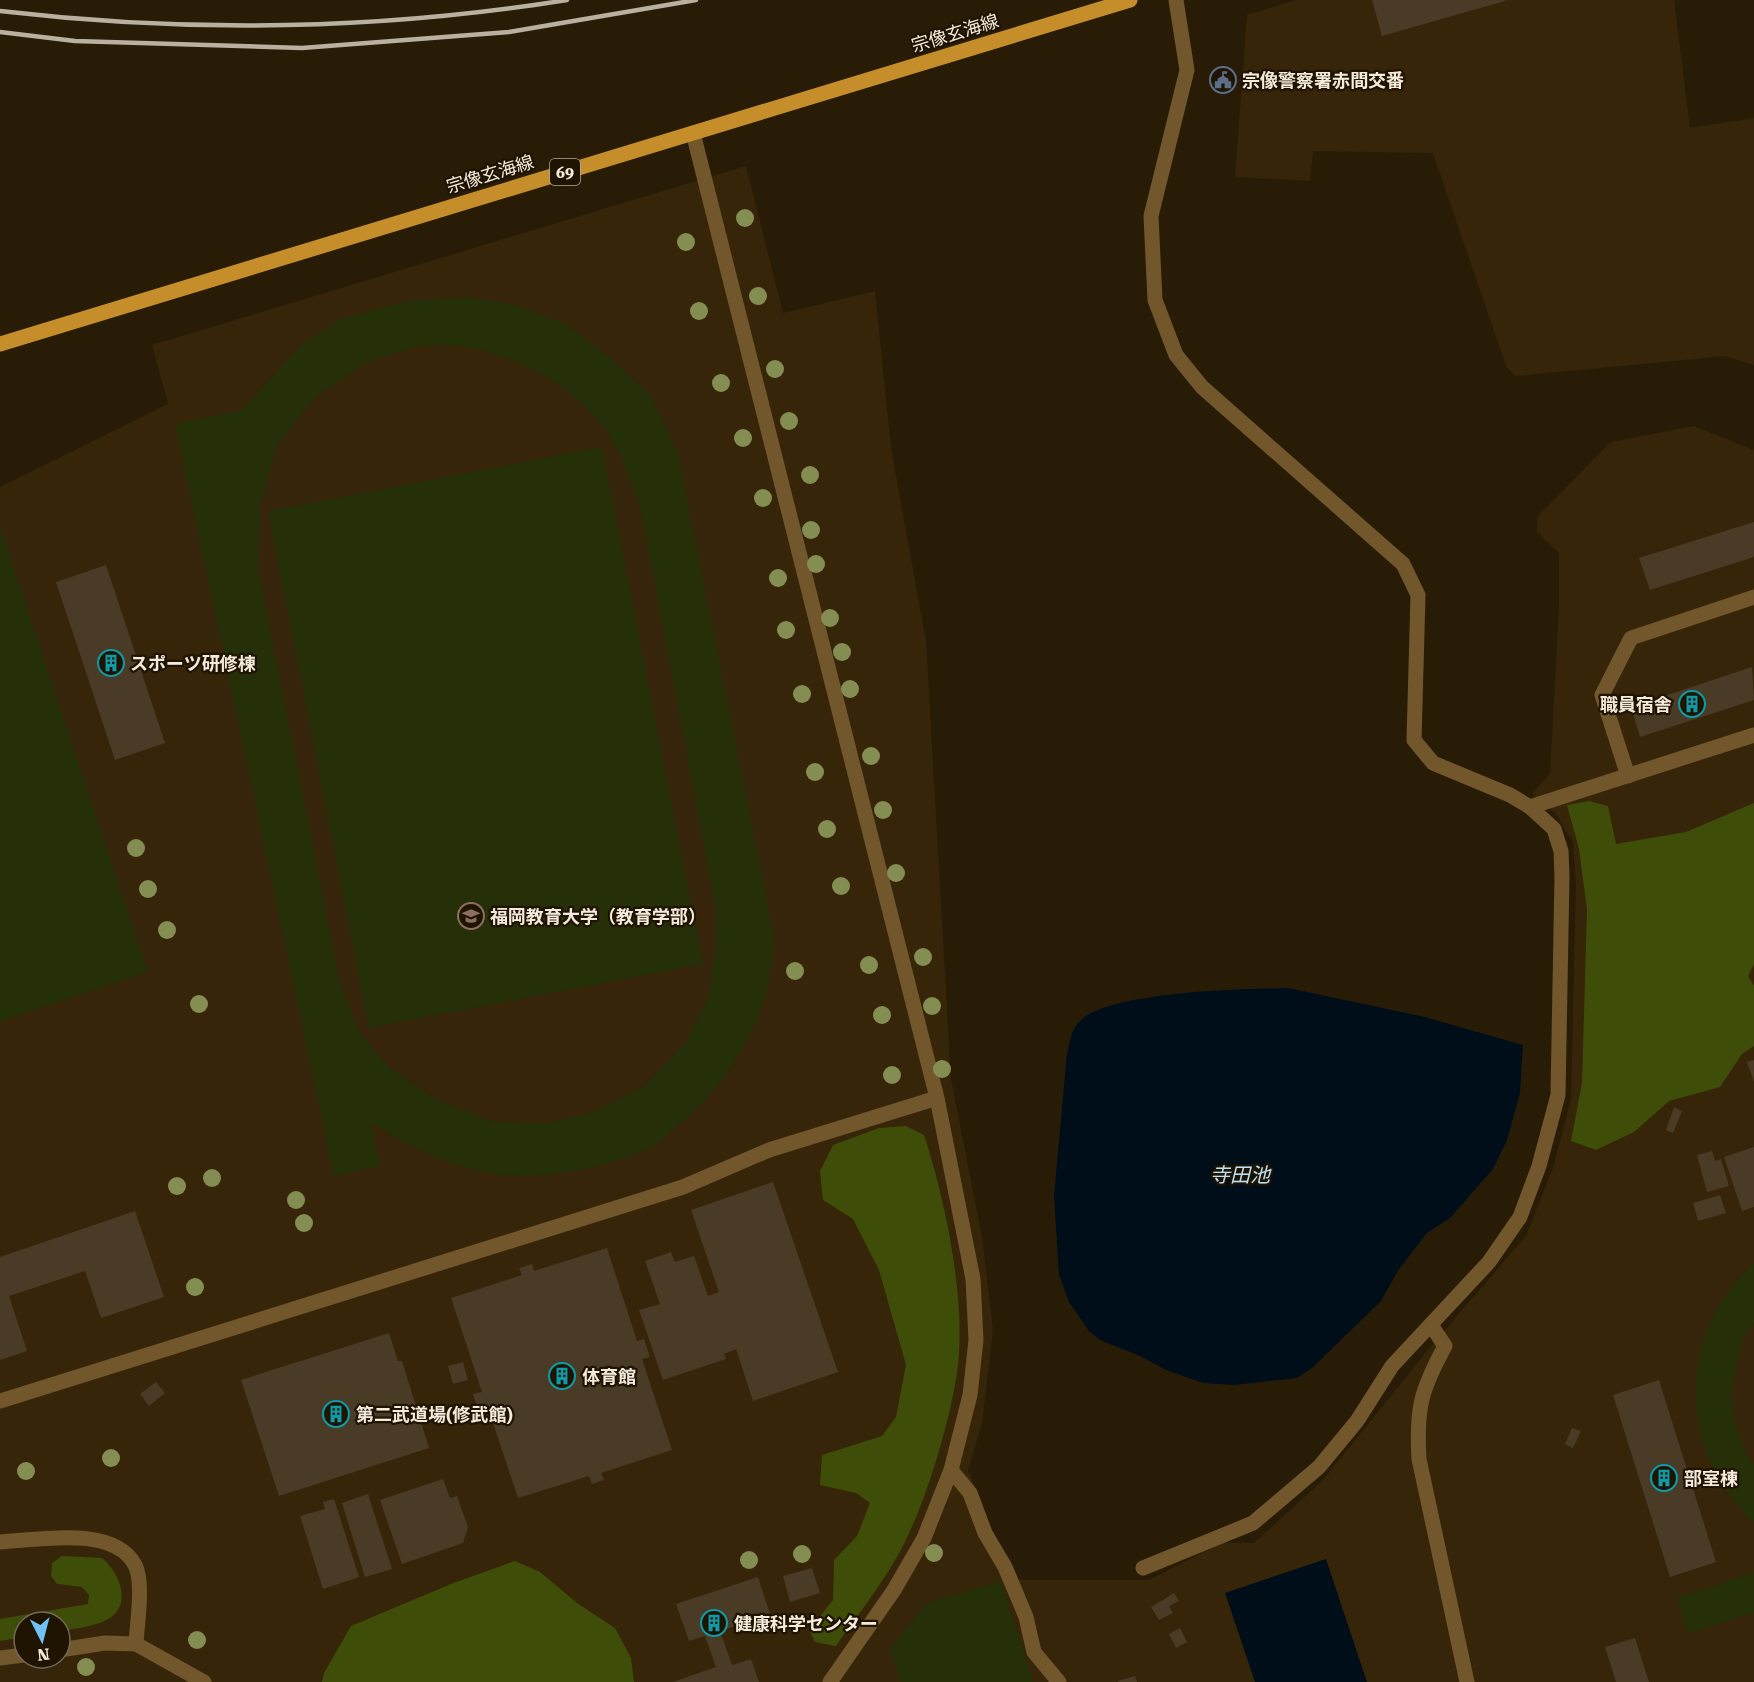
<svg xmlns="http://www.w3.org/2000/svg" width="1754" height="1682" viewBox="0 0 1754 1682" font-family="'Roboto Serif','Noto Sans JP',serif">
<rect width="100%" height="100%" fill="#291c07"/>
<!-- built -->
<path fill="#362508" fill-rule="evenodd" d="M1296,0H1674L1690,128L1754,118V365L1725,356L1515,376L1506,366L1433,153L1313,151L1310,181L1235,177L1247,15Z
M746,166L783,313L875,291L891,448L926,641L951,1079L982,1237L993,1330L982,1424L968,1470L990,1526L1018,1580H1149L1222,1543H1254L1322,1481L1432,1345L1526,1236L1553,1168L1571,1099L1576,884L1573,842L1555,813L1532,794L1550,774L1559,606V553L1537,532L1538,516L1611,442L1694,426L1754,450V1682H0V487L168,404L152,345ZM24,1622H60V1658H24Z"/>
<!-- green -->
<path fill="#253008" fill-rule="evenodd" d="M467,297L511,304L564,323L608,356L650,394L678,454L774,935C772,952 772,972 767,989C751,1045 719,1093 673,1130C666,1135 659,1143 652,1147C609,1168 544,1180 497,1174C451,1168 409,1146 371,1123L380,1166L334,1176L175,424L242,410L300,346L341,319L408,301ZM419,346C433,346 447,344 461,346C510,353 564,381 597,419C618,442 628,477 640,505L715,904L716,948L709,996L685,1043L644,1086L591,1113L542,1124L492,1121L437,1100L389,1067L361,1035L340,984L258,569L260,506L278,443L317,396L368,361Z
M602,447L703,964L369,1028L268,511Z
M0,526L148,972L0,1021Z
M1754,1263V1322L1742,1341L1731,1391L1735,1424L1747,1455L1754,1465V1522C1676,1451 1676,1334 1754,1263Z
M1754,1572V1612L1688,1634L1677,1598Z
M1001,1581L1033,1682H901L890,1649L926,1603Z"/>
<!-- forest -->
<path fill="#3e4e08" d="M1589,801L1608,806L1616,844L1686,832L1754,803V964L1748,976L1754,986V1046L1742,1054L1720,1087L1669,1101L1634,1132L1596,1150L1571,1141L1582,1083L1587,909L1579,849L1567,805Z
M906,1126L924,1135C946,1202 967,1303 957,1373C950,1419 930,1488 910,1531C892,1572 862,1609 836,1646L815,1642L809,1630L833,1600L834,1560L857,1536L870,1503L856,1493L820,1485L822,1455L882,1436L896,1417L906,1365L879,1270L853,1219L823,1200L820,1171L833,1145L879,1128Z
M62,1556L102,1558C122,1575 134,1610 102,1622C89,1627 74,1629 60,1631V1622H24V1637L0,1641V1619L88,1604L89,1595L82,1587L57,1584L51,1576L52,1563Z
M515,1561L540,1572L577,1603L615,1628L631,1658L634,1682H322L324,1673L351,1626L451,1584Z"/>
<!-- water -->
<path fill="#000e19" d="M1288,988L1425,1017L1523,1045L1520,1093L1507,1140L1493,1169L1450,1218L1427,1233L1399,1269L1381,1301L1312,1368L1297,1378L1235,1385L1203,1383L1166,1370L1140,1356L1100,1340L1089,1331L1069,1302L1059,1275L1054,1196L1067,1053C1070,1042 1071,1031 1078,1023C1104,991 1246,989 1288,988Z
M1326,1559L1367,1682H1255L1225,1593Z"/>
<!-- building -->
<path fill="#4a3b26" d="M1372,0H1505V1L1382,36Z
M1754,522V557L1650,590L1639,558Z
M106,565L165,743L115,760L56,582Z
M1752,667L1754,700L1640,737L1631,707Z
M1754,1060V1082L1747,1062Z
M1674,1107L1682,1111L1673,1133L1666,1130Z
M1754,1147V1207L1742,1211L1724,1157Z
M1712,1151L1715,1161L1721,1159L1729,1186L1707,1192L1697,1155Z
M773,1182L838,1372L753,1401L736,1349L724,1354L726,1359L663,1380L639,1310L660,1304L645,1261L671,1252L675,1262L694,1256L708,1296L719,1292L691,1210Z
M1720,1195L1726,1213L1698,1221L1693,1203Z
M135,1211L164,1297L101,1318L85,1271L9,1296L27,1351L0,1360V1257Z
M607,1248L637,1341L644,1339L650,1357L642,1359L672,1450L601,1473L604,1480L592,1484L589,1476L518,1498L488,1408L478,1411L473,1394L482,1392L451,1298L522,1275L519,1268L532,1264L534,1271Z
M389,1333L398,1361H402L429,1448L279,1496L241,1380Z
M463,1362L468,1380L453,1384L448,1366Z
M1659,1380L1716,1562L1670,1577L1613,1395Z
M156,1382L165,1393L149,1406L140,1394Z
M1572,1428L1581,1431L1573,1448L1565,1444Z
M443,1479L450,1498L457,1496L468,1527L463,1543L402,1564L380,1500Z
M368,1494L392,1569L365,1577L342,1503Z
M334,1499L359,1577L323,1589L300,1516L325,1509L323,1502Z
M812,1568L820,1593L790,1602L783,1576Z
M758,1577L770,1614L720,1631L732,1665L751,1659L759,1682H673L716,1667L705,1636L689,1641L676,1604Z
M1174,1593L1179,1601L1169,1606L1173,1613L1159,1620L1151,1607Z
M1180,1628L1187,1642L1176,1648L1169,1634Z
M1635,1638L1649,1682H1616L1605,1647Z
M1135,1676L1137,1682H1118V1681Z"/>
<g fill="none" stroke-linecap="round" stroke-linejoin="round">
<!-- lane -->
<path stroke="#72572d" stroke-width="15" d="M693,133L937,1098L973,1279L976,1340L970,1395L951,1470L924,1538L894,1590L830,1682
M1628,776L1602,695L1631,638L1754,597
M1530,807L1754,735
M1431,1325L1445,1346C1421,1390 1416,1408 1419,1459L1467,1682
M0,1401L683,1187L769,1150L937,1098
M951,1470L970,1493L985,1533L1005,1567L1026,1617L1034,1652L1059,1682
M0,1542C38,1540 114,1525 135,1565C144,1582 137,1624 136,1644
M60,1650L105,1643L136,1644L204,1682
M0,1658L24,1655"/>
<!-- street -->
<path stroke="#72572d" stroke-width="15" d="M1143,1568L1253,1523L1319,1467L1357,1421L1392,1366L1489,1262L1520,1217L1539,1166L1558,1095L1562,876L1561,851L1554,829L1530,807L1510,795L1433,763L1414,740L1418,595L1403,564L1202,387L1176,355L1155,300L1151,216L1187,70L1176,0"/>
<!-- primary -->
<path stroke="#c68e2b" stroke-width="15" d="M0,344L1130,0"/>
<!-- rail -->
<path stroke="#bab0a0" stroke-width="4.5" d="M0,11C188,33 380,30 567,0
M0,32L75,41L302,48L509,32L696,0"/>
</g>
<!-- trees -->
<g fill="#858e52">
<circle cx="745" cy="218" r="9"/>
<circle cx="686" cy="242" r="9"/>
<circle cx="758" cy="296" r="9"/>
<circle cx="699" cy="311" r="9"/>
<circle cx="775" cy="369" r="9"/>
<circle cx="721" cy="383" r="9"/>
<circle cx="789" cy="421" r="9"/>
<circle cx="743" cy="438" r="9"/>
<circle cx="810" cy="475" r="9"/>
<circle cx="763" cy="498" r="9"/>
<circle cx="811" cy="530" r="9"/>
<circle cx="816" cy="564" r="9"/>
<circle cx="778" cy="578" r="9"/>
<circle cx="830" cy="618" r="9"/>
<circle cx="786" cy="630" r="9"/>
<circle cx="842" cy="652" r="9"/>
<circle cx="850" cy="689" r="9"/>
<circle cx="802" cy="694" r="9"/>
<circle cx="871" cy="756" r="9"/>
<circle cx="815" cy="772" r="9"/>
<circle cx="883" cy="810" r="9"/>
<circle cx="827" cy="829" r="9"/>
<circle cx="136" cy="848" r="9"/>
<circle cx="896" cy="873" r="9"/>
<circle cx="841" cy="886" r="9"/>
<circle cx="148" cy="889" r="9"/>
<circle cx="167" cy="930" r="9"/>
<circle cx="923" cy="957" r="9"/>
<circle cx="869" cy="965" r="9"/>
<circle cx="795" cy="971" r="9"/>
<circle cx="199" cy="1004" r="9"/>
<circle cx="932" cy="1006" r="9"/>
<circle cx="882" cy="1015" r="9"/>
<circle cx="942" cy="1069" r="9"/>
<circle cx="892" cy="1075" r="9"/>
<circle cx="212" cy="1178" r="9"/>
<circle cx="177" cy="1186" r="9"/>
<circle cx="296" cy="1200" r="9"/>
<circle cx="304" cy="1223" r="9"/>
<circle cx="195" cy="1287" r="9"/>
<circle cx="111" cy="1458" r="9"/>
<circle cx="26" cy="1471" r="9"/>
<circle cx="934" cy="1553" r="9"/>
<circle cx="802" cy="1554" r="9"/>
<circle cx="749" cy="1560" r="9"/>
<circle cx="197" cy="1640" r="9"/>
<circle cx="86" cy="1667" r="9"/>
</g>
<!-- icons -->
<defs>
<symbol id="civic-ring" viewBox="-11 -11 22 22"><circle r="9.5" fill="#1f1301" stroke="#5c6f8a" stroke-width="1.5"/><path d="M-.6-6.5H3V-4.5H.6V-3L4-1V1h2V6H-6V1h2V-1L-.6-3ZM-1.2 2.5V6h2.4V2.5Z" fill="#5c6f8a"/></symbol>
<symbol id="building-ring" viewBox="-11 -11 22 22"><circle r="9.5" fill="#1f1301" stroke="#0f9aa8" stroke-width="1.5"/><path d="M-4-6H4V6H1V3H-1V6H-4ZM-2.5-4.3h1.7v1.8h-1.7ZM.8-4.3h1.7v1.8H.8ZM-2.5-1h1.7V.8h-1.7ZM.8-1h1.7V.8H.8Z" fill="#0f9aa8"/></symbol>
<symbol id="university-ring" viewBox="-11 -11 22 22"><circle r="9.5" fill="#1f1301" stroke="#8d6e63" stroke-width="1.5"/><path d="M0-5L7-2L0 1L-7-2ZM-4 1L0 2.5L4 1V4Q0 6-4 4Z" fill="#8d6e63"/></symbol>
</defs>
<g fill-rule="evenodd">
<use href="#civic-ring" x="1208" y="65" width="30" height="30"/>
<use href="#building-ring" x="96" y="648" width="30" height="30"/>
<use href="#building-ring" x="1677" y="689" width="30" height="30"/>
<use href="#university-ring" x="456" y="901" width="30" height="30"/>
<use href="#building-ring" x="547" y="1361" width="30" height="30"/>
<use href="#building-ring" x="321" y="1399" width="30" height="30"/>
<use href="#building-ring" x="1649" y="1463" width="30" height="30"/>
<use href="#building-ring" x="699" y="1608" width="30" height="30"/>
</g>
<g text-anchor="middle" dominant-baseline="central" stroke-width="4.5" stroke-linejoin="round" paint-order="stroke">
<!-- shield labels -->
<rect fill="#1f1301" stroke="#b4aa9c" stroke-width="1.5" x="550" y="159" width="30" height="26" rx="4.5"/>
<g font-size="16" font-weight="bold" fill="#f4ebde">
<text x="565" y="172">69</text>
</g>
<!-- street labels -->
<g font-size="18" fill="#f4ebde" stroke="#1f1301">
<text transform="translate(955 33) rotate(-17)">宗像玄海線</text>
<text transform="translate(490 174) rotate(-17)">宗像玄海線</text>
</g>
<!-- poi labels -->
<g font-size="18" font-weight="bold" fill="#f4ebde" stroke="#1f1301" text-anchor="start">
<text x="1242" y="80">宗像警察署赤間交番</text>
<text x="130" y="663">スポーツ研修棟</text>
<text x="1672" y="704" text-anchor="end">職員宿舎</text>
<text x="490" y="916">福岡教育大学（教育学部）</text>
<text x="582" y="1376">体育館</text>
<text x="356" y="1414">第二武道場(修武館)</text>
<text x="1684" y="1478">部室棟</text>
<text x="734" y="1623">健康科学センター</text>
</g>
<!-- water labels -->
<g font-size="20" font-style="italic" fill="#bde2f8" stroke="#1f1301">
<text x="1240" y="1175">寺田池</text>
</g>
</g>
<!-- north arrow -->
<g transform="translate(42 1640) rotate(174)"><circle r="28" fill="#1f1301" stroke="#746959" stroke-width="1.5"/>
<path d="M0-4.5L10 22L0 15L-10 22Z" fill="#70c2f4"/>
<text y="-9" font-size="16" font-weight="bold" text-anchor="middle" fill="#f4ebde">N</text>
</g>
</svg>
